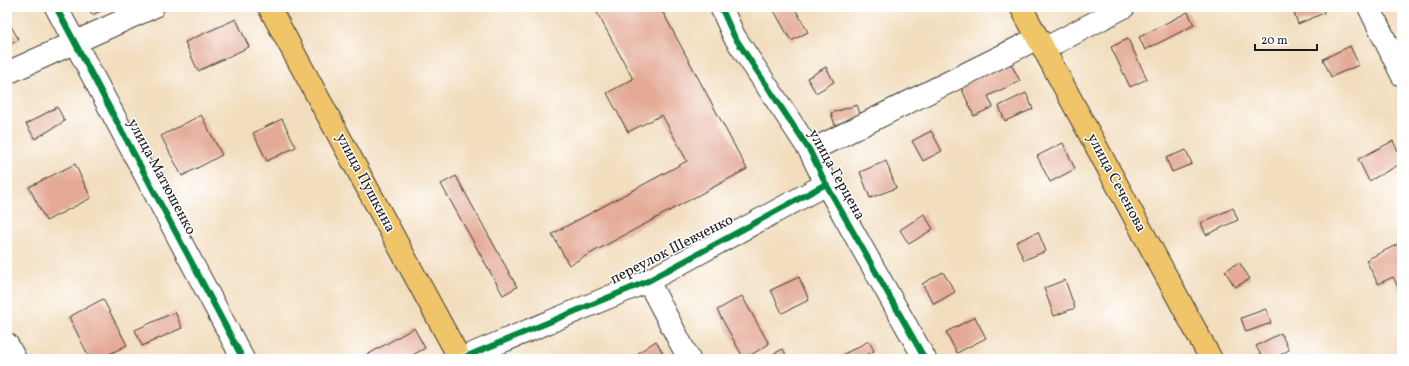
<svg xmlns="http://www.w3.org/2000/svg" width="1409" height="366" viewBox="0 0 1409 366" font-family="Vollkorn,serif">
<rect width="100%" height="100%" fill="#fff"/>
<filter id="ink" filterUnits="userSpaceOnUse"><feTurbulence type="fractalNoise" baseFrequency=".025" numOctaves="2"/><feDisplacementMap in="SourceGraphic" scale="8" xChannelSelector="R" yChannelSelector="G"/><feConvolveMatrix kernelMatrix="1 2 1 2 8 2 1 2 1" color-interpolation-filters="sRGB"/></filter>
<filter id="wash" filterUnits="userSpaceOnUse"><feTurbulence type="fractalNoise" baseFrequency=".012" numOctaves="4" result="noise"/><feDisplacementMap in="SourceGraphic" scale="16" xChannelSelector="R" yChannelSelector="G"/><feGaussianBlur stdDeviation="0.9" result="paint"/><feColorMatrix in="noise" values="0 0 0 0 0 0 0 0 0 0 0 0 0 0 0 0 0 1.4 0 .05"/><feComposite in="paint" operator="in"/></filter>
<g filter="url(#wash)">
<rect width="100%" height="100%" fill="#f2ddbd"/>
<g id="blocks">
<!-- building -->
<path fill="#e4aa96" d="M89,7H110L92,15Z
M594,7H660L747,169L569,265L552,234L687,161L662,115L628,132L607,93L633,79Z
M772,7H794L808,32L791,41Z
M1292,7H1322L1324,13L1298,24Z
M1188,12L1194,25L1145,50L1139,37Z
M236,19L249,47L198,71L185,42Z
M8,21L19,40L7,46V22Z
M1128,39L1147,79L1130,87L1111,47Z
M1350,46L1359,65L1331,77L1323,59Z
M1009,60L1020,81L988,96L993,107L974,116L959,83Z
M826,67L834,82L816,93L807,78Z
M1026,93L1033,109L1005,121L999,106Z
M857,105L861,116L835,125L831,113Z
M57,107L65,121L35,139L26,124Z
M201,115L222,155L182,176L161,136Z
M282,119L296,147L267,161L253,133Z
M931,131L942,151L923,161L912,141Z
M1393,141L1402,159V163L1369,181L1358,159Z
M1063,143L1075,169L1050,182L1037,156Z
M1186,150L1192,164L1172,172L1166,158Z
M886,161L896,188L870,198L860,172Z
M75,164L91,198L46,221L29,187Z
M456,176L517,287L503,295L441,184Z
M1233,208L1238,220L1206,235L1201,223Z
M924,214L933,229L909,244L900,230Z
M1038,232L1046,251L1024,260L1016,242Z
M1402,242V295L1393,277L1378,284L1366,260Z
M1239,262L1250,279L1235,287L1225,271Z
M943,272L955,292L934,304L922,284Z
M799,277L809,300L782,313L771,290Z
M1065,280L1075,308L1054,316L1044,288Z
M742,296L769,344L744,359L717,310Z
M103,299L127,345L100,359H90L69,317Z
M1266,309L1271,323L1246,332L1241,318Z
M175,312L182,328L142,346L135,330Z
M975,317L986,338L957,353L946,332Z
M414,328L425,348L406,359H360Z
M1281,333L1289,350L1272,359H1263L1256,346Z
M656,341L664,355L657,359H642L638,353Z
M869,341L874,351L859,359H844L842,355Z
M783,349L788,359H763Z"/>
</g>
</g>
<g filter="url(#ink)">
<use href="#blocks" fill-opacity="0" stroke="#3c3934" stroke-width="1"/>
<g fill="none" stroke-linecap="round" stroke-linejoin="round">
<defs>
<path id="minor" d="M56,7L243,359
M721,7L734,36L810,151L826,184L925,359
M1369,7L1402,75
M1044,49L1124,7
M7,73L153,7
M810,151L1038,38
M648,281L689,359
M7,344L15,359
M460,359L648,281L826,184"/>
<path id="major" d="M269,7L460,359
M1021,7L1211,359"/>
</defs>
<!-- minor casing -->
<use href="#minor" stroke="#3c3934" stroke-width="24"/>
<!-- major casing -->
<use href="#major" stroke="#3c3934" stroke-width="24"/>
<!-- minor -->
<use href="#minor" stroke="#fff" stroke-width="22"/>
<!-- major -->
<use href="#major" stroke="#f0c469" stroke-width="22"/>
<defs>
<path id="cycleway" d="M56,7L243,359
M721,7L734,36L810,151L826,184L925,359
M460,359L648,281L826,184"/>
</defs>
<!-- cycleway casing -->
<use href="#cycleway" stroke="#fff" stroke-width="8"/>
<!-- cycleway -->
<use href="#cycleway" stroke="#00873e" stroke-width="6"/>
</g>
</g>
<g text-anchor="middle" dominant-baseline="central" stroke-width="3" stroke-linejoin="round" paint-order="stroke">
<!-- street labels -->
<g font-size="15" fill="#1c1c1c" stroke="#fff">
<text transform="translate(836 175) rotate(61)">улица Герцена</text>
<text transform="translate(161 177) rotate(62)">улица Матюшенко</text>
<text transform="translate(365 183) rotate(62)">улица Пушкина</text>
<text transform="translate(1116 183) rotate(62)">улица Сеченова</text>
<text transform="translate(672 250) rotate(-27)">переулок Шевченко</text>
</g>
</g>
<!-- margin -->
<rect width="1409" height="366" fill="none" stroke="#fff" stroke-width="24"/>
<!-- scale -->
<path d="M1255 44v6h62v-6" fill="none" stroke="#1c1c1c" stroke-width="2"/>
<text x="1261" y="44" font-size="12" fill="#1c1c1c" stroke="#ffffff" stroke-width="3" paint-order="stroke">20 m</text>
</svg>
